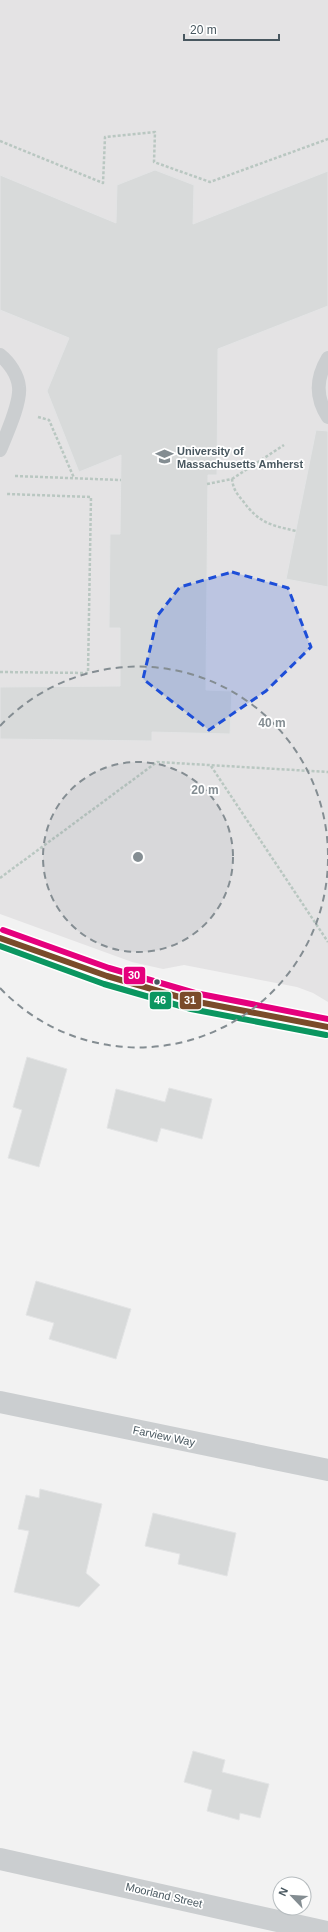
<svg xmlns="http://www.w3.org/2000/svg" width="328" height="1932" viewBox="0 0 328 1932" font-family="Arial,sans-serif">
<rect width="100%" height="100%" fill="#f2f2f2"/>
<!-- education -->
<path fill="#e4e3e4" d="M0,0H328V1002L313,993L297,987L184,965L163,969L132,962L0,914Z"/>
<!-- building -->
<path fill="#d8dada" stroke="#e3e4e5" d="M155,170L194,185L193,224L328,171V306L218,349L217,475H208L206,690L232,691L230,734L152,732V741L0,739V687L120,686V628H109L110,534H120L121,455L79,472L47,391L69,338L0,310V175L116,223L117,185Z
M316,430L328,431V587L286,579Z
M27,1057L67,1069L39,1167L8,1158L22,1110L13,1107Z
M169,1088L212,1099L202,1139L161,1128L157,1142L107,1128L116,1089L165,1102Z
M36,1281L131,1309L116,1359L49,1339L54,1323L26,1315Z
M40,1489L102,1504L86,1573L100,1585L79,1607L14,1592L29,1531L18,1529L26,1495L39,1498Z
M153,1513L236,1533L227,1576L178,1564L180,1554L145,1546Z
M193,1751L225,1760L222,1772L269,1784L260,1818L240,1813L239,1820L207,1811L212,1790L184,1782Z"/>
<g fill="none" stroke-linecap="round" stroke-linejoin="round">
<!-- path -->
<path stroke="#b9c7c1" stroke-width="2.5" stroke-dasharray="3 2" stroke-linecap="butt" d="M0,141L103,183L105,137L155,132L154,162L210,182L328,139
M38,417L49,420L74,478
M15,476L121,480
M232,479L284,445
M207,484L232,479C233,489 237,494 243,501C259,523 270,525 296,531
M0,672L88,673L91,497L7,494
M211,766L328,942
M0,878L157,762L328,772"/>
<!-- service -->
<path stroke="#cbced0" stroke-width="14" d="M0,355C9,362 18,375 19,387C21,403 6,435 0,450
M328,358C316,378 315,397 328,417"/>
<!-- minor -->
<path stroke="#cbced0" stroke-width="22" d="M0,1402L328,1470
M0,1859L327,1932"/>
<!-- secondary -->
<path stroke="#cbcfd2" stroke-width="22" d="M0,938L107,976L193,1001L328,1027"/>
<defs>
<path id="bus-1" d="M0,938L107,976L193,1001L328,1027"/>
<path id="bus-2" d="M0,946L104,984L191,1009L326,1035"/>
<path id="bus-3" d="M3,930L109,968L195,993L328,1019"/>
</defs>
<!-- bus-1 casing -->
<use href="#bus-1" stroke="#fff" stroke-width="9"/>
<!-- bus-2 casing -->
<use href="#bus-2" stroke="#fff" stroke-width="9"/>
<!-- bus-3 casing -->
<use href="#bus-3" stroke="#fff" stroke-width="9"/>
<!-- bus-1 -->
<use href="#bus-1" stroke="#7a4b2a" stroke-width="6"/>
<!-- bus-2 -->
<use href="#bus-2" stroke="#0b9660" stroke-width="6"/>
<!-- bus-3 -->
<use href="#bus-3" stroke="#e5007d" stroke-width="6"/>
</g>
<!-- marked area -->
<path fill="#1d4ed8" fill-opacity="0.2" stroke="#1d4ed8" stroke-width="3" stroke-dasharray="8 5" stroke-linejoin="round" d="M232,572L288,588L311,647L266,691L209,730L143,679L158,615L180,587Z"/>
<!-- distance rings -->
<circle cx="138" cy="857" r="95" fill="#848d92" fill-opacity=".12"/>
<g fill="none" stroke="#848d92" stroke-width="2" stroke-dasharray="7 5">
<circle cx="138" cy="857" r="95"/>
<path d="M328 859A190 190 0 0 1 0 988M0 726A190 190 0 0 1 328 855"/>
</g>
<!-- icons -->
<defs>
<symbol id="university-bare" viewBox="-9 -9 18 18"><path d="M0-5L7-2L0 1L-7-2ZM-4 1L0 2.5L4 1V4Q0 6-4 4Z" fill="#848d92" stroke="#fff" stroke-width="2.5" paint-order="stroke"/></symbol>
</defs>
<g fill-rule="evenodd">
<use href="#university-bare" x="152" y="444" width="25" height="25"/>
</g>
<!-- markers -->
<circle fill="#48575f" stroke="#fff" stroke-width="1.5" cx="157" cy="982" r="3.5"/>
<g text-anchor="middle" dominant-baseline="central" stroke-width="3.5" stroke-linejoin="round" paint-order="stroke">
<!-- poi labels -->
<g font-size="11" font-weight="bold" fill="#48575f" stroke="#fff" text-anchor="start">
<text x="177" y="451">University of<tspan x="177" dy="13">Massachusetts Amherst</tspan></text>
</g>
<!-- street labels -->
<g font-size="11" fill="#48575f" stroke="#fff">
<text transform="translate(164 1436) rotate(12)">Farview Way</text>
<text transform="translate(164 1895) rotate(13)">Moorland Street</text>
</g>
</g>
<circle cx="138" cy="857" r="6" fill="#848d92" stroke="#fff" stroke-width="2"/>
<g font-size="12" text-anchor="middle" font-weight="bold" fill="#848d92" stroke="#fff" stroke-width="3.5" stroke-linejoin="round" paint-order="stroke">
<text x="272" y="727">40 m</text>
<text x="205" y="794">20 m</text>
</g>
<g stroke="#fff" stroke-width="1.5">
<rect x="123" y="966" width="23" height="19" rx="4" fill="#e5007d"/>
<rect x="149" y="991" width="23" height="19" rx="4" fill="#0b9660"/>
<rect x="179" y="991" width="23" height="19" rx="4" fill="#7a4b2a"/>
</g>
<g font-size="11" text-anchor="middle" font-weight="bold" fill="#fff">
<text x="134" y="979">30</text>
<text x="160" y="1004">46</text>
<text x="190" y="1004">31</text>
</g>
<!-- north arrow -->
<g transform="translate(292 1896) rotate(295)"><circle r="19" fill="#ffffff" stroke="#b6bcbf"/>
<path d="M0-3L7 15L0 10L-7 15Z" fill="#848d92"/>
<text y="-6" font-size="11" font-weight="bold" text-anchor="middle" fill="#48575f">N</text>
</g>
<!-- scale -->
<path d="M184 34v6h95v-6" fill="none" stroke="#48575f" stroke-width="2"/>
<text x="190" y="34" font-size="12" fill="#48575f" stroke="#ffffff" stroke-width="3" paint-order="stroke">20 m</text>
</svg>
